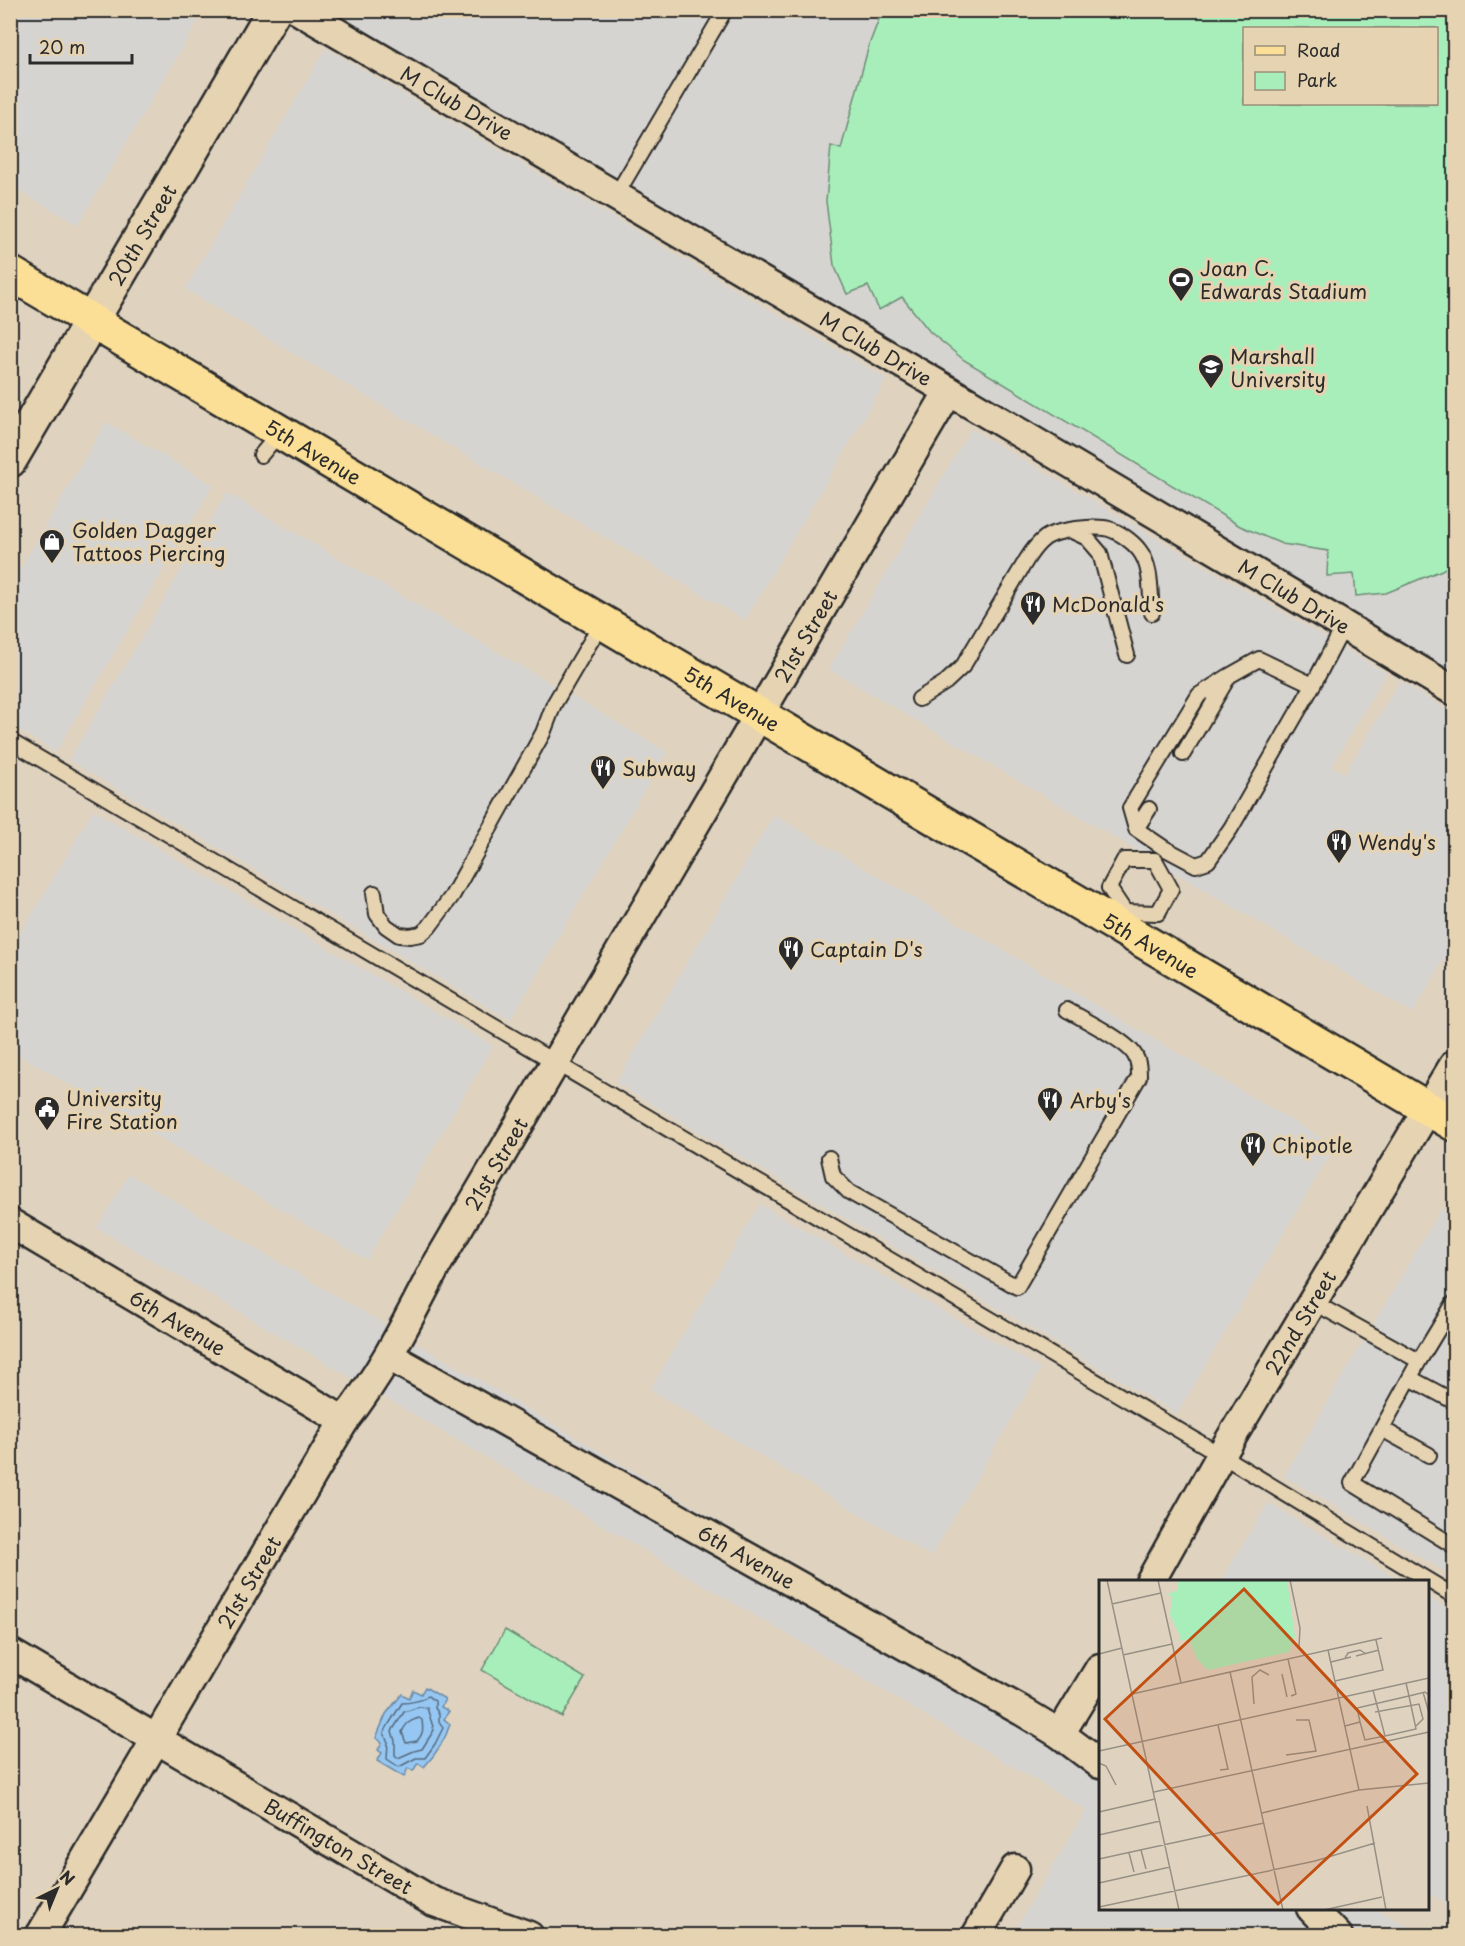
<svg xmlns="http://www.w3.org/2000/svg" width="1465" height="1946" viewBox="0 0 1465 1946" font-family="'Playpen Sans',sans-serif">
<rect width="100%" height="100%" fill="#dfd3c0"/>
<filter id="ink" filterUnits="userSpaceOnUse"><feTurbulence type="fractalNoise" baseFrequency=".0167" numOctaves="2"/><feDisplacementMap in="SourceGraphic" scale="12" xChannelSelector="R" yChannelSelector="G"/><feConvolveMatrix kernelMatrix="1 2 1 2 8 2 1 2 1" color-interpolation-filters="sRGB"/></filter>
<g filter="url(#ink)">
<!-- built -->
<path fill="#d6d4d1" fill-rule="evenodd" d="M11,10L204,11L78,225L11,186Z
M349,10L1454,11V677L343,21ZM1244,28H1436V104H1244Z
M326,48L887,379L745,620L185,289Z
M106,422L213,485L56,752L11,725V585Z
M971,429L1386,673L1332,766L1345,774L1400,681L1454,714V942L1413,1013L829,669Z
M227,493L667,752L510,1020L69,760Z
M93,810L493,1046L367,1260L11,1050V951Z
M774,815L1335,1146L1177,1414L616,1083Z
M129,1174L1100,1746V1908L1376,1909L1422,1935H1012L1086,1810L97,1228Z
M760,1204L1041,1369L931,1556L650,1390Z
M1441,1209L1454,1217V1577L1284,1476Z
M1268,1503L1401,1581H1221Z
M1428,1597L1454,1613V1909L1428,1893Z"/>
<!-- green -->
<path fill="#a8eebb" stroke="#6a8c73" stroke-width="1.5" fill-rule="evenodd" d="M882,11H1454V562L1442,570L1386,593L1356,596L1354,574L1327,576L1328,551L1282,544L1240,526L964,360L930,332L902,297L879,310L868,286L847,294L834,265L826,201L831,146L841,149L869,45ZM1244,28H1436V104H1244Z
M505,1630L585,1678L562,1717L482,1670Z"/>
<!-- water -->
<path fill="#96c7f3" stroke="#6b89a3" stroke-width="1.5" d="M425,1687L445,1699L441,1707L449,1711L444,1719L450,1724C445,1741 436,1754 424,1767L418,1763L413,1771L408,1768L404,1777L377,1761L382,1753L378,1750L382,1742L376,1738L386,1714L402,1694L409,1698L413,1690L421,1694Z"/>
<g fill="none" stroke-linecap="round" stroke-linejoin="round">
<!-- shore -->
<path stroke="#56697b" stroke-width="1.5" d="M428,1696L435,1701V1708L439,1714V1721L443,1728L435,1744L425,1758H416L399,1767L387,1759L388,1742L384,1735V1732L402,1703C409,1703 421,1701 428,1696Z
M419,1707L427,1708L434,1730L422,1749L414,1751L398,1758L395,1755V1741L392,1731L404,1712Z
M419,1718L422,1720C423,1729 424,1733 417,1741L406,1743L402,1732C406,1723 410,1721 419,1718Z"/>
<defs>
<path id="lane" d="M615,197L725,10
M261,455L280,432
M1072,531L1087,538L1100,553L1127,655
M919,699L946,682L963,666L1027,559C1032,551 1037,544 1045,538C1056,530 1096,525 1109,529C1119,532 1132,541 1139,550C1152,566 1150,592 1152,613
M10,741L1221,1455L1454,1596
M1183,754L1229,676L1259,659L1313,685
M1149,809L1136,829L1164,848L1196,865L1208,861L1231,828L1313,685L1344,626
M1136,829L1130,808L1199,695L1229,676
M374,893L377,914L386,926L399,935L410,936L421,934L429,927L452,896L543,733L554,704L602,622
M1125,912L1158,913L1171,889L1155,860
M1125,912L1109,888L1124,860H1155
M829,1158L833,1176L849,1192L1017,1287L1139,1077C1139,1069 1139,1061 1134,1054C1125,1040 1083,1019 1067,1010
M1313,1302L1419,1361L1352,1483L1454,1546
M1419,1361L1454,1303
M1410,1378L1453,1401
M1382,1429L1429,1455"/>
<g id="street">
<path id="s1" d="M298,10L949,391L1454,691"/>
<path id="s2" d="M10,1223L344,1421"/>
<path id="s3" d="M389,1356L1022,1711L1060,1734L1100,1764"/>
<path id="s4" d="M1150,1582L1221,1455L1454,1065"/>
<path id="s5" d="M10,1653L432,1901L529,1936"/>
<path d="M1060,1734L1100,1668"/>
<path d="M1311,1908L1338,1936"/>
<path id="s6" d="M40,1936L344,1421C382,1373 408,1320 436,1266L949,391"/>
<path d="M976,1936L1015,1869"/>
</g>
<g id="secondary">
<path id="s7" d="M10,460L274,10"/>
</g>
<g id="primary">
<path id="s8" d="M10,273L1454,1124"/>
</g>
</defs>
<!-- lane casing -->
<use href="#lane" stroke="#2b2b2b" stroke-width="18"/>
<!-- street casing -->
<use href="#street" stroke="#2b2b2b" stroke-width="33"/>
<!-- secondary casing -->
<use href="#secondary" stroke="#2b2b2b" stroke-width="38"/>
<!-- primary casing -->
<use href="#primary" stroke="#2b2b2b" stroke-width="38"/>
<!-- lane -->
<use href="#lane" stroke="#e6d3b1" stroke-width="14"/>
<!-- street -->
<use href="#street" stroke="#e6d3b1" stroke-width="28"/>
<!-- secondary -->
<use href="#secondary" stroke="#e6d3b1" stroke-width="33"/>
<!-- primary -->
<use href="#primary" stroke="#fbdf96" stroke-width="33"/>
</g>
</g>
<!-- icons -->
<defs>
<symbol id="stadium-pin" viewBox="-11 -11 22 30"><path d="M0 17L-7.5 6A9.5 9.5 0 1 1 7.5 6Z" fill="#2b2b2b" stroke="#e6d3b1"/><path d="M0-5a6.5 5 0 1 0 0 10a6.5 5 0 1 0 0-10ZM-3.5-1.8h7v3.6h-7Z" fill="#fff"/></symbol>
<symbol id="university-pin" viewBox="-11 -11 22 30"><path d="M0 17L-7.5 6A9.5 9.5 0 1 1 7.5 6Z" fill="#2b2b2b" stroke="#e6d3b1"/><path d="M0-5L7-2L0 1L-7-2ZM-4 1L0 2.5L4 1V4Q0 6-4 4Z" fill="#fff"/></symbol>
<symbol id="shop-pin" viewBox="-11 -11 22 30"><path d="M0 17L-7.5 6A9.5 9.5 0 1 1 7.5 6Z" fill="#2b2b2b" stroke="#e6d3b1"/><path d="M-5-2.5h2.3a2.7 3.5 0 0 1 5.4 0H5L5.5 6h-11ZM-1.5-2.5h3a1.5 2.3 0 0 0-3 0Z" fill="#fff"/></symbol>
<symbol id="restaurant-pin" viewBox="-11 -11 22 30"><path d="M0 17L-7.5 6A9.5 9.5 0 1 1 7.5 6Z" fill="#2b2b2b" stroke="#e6d3b1"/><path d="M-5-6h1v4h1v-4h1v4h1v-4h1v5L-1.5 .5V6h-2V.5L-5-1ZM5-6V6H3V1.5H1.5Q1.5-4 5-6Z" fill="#fff"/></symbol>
<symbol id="civic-pin" viewBox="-11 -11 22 30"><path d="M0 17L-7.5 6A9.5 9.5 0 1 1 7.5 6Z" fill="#2b2b2b" stroke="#e6d3b1"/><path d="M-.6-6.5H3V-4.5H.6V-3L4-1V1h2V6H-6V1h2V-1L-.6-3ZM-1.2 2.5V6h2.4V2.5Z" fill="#fff"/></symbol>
</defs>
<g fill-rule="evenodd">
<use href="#stadium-pin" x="1166" y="265" width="30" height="40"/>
<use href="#university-pin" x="1196" y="352" width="30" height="40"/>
<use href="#shop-pin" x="37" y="527" width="30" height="40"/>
<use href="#restaurant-pin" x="1018" y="589" width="30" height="40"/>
<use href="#restaurant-pin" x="588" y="753" width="30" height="40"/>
<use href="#restaurant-pin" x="1324" y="827" width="30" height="40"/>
<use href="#restaurant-pin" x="776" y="934" width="30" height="40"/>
<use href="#restaurant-pin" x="1035" y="1085" width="30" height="40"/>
<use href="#civic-pin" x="32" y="1094" width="30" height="40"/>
<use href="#restaurant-pin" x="1238" y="1130" width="30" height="40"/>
</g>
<g text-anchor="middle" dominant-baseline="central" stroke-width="6" stroke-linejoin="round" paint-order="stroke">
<!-- street labels -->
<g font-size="20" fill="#2b2b2b" stroke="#e6d3b1">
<text stroke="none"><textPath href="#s1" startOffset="184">M Club Drive</textPath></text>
<text stroke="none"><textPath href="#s7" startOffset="261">20th Street</textPath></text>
<text stroke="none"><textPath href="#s1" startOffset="670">M Club Drive</textPath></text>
<text stroke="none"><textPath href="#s8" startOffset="352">5th Avenue</textPath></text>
<text stroke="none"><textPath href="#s1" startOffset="1156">M Club Drive</textPath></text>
<text stroke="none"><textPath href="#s6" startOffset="1509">21st Street</textPath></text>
<text stroke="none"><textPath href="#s8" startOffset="838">5th Avenue</textPath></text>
<text stroke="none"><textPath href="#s8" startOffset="1324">5th Avenue</textPath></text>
<text stroke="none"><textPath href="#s6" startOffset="897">21st Street</textPath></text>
<text stroke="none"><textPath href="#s2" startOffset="195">6th Avenue</textPath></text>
<text stroke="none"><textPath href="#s4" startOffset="300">22nd Street</textPath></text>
<text stroke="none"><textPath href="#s3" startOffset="410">6th Avenue</textPath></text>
<text stroke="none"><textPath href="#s6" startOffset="411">21st Street</textPath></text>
<text stroke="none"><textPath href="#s5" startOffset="381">Buffington Street</textPath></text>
</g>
<!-- poi labels -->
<g font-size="20" fill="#2b2b2b" stroke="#e6d3b1" text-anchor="start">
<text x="1200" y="268">Joan C.<tspan x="1200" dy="23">Edwards Stadium</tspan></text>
<text x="1230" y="356">Marshall<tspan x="1230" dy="23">University</tspan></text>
<text x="72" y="530">Golden Dagger<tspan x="72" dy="23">Tattoos Piercing</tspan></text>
<text x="1052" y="604">McDonald's</text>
<text x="622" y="768">Subway</text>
<text x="1358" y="842">Wendy's</text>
<text x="810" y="949">Captain D's</text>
<text x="66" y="1098">University<tspan x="66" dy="23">Fire Station</tspan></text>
<text x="1070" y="1100">Arby's</text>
<text x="1272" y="1145">Chipotle</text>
</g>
</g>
<!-- overview -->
<g transform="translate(1099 1580)">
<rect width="330" height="330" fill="#dfd3c0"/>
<path d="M79,0H188L196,57L190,72L109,90L98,79L90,59L77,61L82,58L71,35L73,16L67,15L79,10Z" fill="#a8eebb"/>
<path fill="none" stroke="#979084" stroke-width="1.5" d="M8,0L80,330M59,0L82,103M191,0L201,48L200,67M13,24L62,13M229,70L260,210M0,74L23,68M24,75L73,64M257,76L280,70M246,78L249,73L261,70L267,74M189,79L197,114L192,116M232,82L252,77M131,92L184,330M183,94L188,117M236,101L284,90L277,60M307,103L310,116L326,112L330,115M324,112L330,133M33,114L283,58M155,124L153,97L161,90L170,95M276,132L320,124L324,139L317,146M261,142L258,128L310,116L317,149L286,156M119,145L129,189L121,190M246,146L261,142L266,160L286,156L274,110M0,171L330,98M187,175L217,171L210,140H197M0,183L7,186L17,205M55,212L330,152M268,226L287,330M0,232L56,219M163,233L260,210L330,203M0,255L61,241M42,270L47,289M30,273L35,292M0,279L165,243M0,303L71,287M0,327L216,281L276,263M225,330L283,317"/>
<path fill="#c25012" fill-opacity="0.15" stroke="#c25012" stroke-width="3" d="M145,9L318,194L179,324L6,139Z"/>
<rect width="330" height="330" fill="none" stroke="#2b2b2b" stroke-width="3"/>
</g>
<!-- margin -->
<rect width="1465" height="1946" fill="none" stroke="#e6d3b1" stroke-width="36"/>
<rect x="18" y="18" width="1429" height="1910" fill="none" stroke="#2b2b2b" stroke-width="2" filter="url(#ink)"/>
<!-- legend -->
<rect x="1243" y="27" width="195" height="78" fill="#e6d3b1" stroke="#9b907b" stroke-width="1.5"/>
<rect x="1255" y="46" width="30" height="9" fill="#fbdf96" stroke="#9b907b" stroke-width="1.5"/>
<text x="1297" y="57" font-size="18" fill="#2b2b2b">Road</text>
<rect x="1255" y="72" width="30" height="18" fill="#a8eebb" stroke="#9b907b" stroke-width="1.5"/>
<text x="1297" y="87" font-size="18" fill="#2b2b2b">Park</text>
<!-- north arrow -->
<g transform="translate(57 1889) rotate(43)" stroke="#e6d3b1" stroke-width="4.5" paint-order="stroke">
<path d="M0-4.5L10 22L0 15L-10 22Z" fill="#2b2b2b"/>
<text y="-9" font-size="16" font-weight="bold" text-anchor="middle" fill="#2b2b2b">N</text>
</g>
<!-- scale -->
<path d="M30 54v9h102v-9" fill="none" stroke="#2b2b2b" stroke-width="3"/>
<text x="39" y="54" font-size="18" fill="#2b2b2b" stroke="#e6d3b1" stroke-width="4.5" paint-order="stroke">20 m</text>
</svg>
